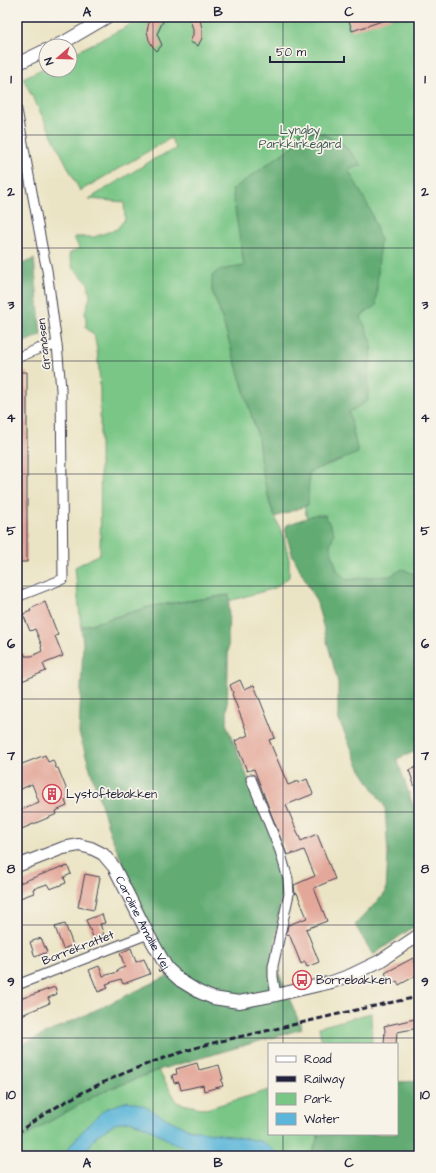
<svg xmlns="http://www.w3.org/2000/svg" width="436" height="1173" viewBox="0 0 436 1173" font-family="'Architects Daughter',sans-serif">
<rect width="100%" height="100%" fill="#f7f3e8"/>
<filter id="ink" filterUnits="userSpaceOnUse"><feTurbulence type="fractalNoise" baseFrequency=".025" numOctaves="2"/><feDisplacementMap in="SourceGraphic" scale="8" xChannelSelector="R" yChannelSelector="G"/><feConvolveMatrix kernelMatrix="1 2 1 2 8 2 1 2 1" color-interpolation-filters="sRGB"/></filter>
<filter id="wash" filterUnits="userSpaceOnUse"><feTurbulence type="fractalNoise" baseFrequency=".012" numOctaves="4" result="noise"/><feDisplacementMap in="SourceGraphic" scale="16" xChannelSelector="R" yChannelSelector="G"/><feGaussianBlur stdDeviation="0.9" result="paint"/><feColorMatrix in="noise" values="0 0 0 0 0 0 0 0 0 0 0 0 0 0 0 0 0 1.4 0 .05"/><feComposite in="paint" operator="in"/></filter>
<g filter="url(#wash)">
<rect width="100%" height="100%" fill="#ebe4c4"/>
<!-- green -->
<path fill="#79c686" stroke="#4e7460" d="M138,17H419V750L313,543L294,464L212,291L221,315L258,437L261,466L270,504L284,538L289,560V577L275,588L229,601V595L153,606L81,627L75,567L100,554C101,513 100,472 100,431C100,398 101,366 94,334L89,331L86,327V318L85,312L90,297L88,283L73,268L69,254L79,248L74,237H94L117,229L125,219L124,202L89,199L131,173L154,159L176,149L171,138L80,191L23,78L46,67V70H70V55L128,26Z
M371,1013L372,1044H322L319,1027Z
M158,1070L178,1103L206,1109L269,1090V1134H319L311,1156H17V1143L40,1127L98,1094Z"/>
<!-- forest -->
<path fill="#62ab73" stroke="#426657" d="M300,131L324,134L343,144L362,165L348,169L370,209L380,239L376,306L367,311L361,317L372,343L368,375V401L349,412L358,453L309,472L308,505L275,517L270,504L261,466L258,437L221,315L212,291V276L219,270L244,266L232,190L294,145Z
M34,259L41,335L17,345V266Z
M314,515H325L334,533L330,546L337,570L347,580L369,577L390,576L402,569L419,576V750L397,759L419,823V923L373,955L355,925L386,892L388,854L385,807L360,768L338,718V683L317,603L292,554L285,530L287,525Z
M229,595L227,726L284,869L273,959L302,1029L158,1070L98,1094L40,1127L17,1143V1047L170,975L110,833L79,733L83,644L81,627L153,606Z
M419,1081V1156H311L319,1134H397V1082Z"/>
<!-- water -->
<path fill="#5bb6d9" stroke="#3e6c8a" d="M128,1101L142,1105L169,1120L188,1129L260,1141L282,1156H252L237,1152L193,1150L173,1143L145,1126L129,1121L117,1123L97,1135L83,1156H63L74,1141L87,1126L105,1109Z"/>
<g id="blocks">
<!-- building -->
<path fill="#e3a79a" d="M152,17H165L157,34L162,45L157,51L153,47L149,40L147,31L149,22Z
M189,17H199L200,19L202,29V38L198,46L190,42L193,35V29Z
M348,17H391V18L352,31Z
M18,372H27V562H17V375H18Z
M45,602L58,635L55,636L63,656L43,664L46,671L17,683V665L20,663L17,656L24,653L25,656H32L42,651L41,647L42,646L35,629L30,631L23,614L31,611L30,609Z
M240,680L244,689L254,685L275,738L269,740L288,785L298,781V783L307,779L313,794L286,805L301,841L317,834L335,879L314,888L327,921L306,929L319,962L307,967L305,962L301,964L289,934L286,935L288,925L307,918L297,893L295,894L294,885L315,876L304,850L294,854V853L287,855L254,769L247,771L235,741L248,735L232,694L233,693L230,685Z
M45,755L48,762L53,760L56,768H58L70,798L65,800L67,806L56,811L57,814L17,831V811L39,802L32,784L17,791V766Z
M419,766V795L418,796L409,770Z
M68,866L71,874L64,877L66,883L50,889L47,884L33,889L34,893L17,899V884L61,867L62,868Z
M85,874L100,877L94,910L78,907Z
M102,914L105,923L100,924L104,935L94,939L86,920Z
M65,924L73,945L63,949L55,927Z
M41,938L47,952L35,957L30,942Z
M131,948L136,962L144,959L150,974L123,984L121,979L106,984L108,988L98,992L89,970L99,966L103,976L118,972L117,970L125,967L120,953Z
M413,958L419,970V974L399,985L397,981L391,984L385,973Z
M55,987L57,994L48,998L50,1003L17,1017V1000Z
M419,1018V1028L397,1032L396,1044H384L385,1030L384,1026Z
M197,1063L199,1070L219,1065L223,1079L221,1080L223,1086L204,1091L203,1085L181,1090L179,1082L174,1083L172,1075L177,1074L176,1069Z"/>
</g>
</g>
<g filter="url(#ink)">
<use href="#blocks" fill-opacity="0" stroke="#403f50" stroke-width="1"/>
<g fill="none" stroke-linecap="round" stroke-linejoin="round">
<defs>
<path id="street" d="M17,110L43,252L47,270L57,345L61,389L63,579L17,597
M17,358L38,349L57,345
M251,779L280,851L288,879L289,894L273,966V977L276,995
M17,985L148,934"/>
<g id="secondary">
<path d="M55,46L66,41L107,17"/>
<path d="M17,64L46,50"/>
<path id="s1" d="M17,866L63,848L79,845L91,848L103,854L114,867L148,934L167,968L181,981L199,992L213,998L239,1002L276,995L332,982L351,975L380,961L419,935"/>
</g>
</defs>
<!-- street casing -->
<use href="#street" stroke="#403f50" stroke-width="11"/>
<!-- secondary casing -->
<use href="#secondary" stroke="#403f50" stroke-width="14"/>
<!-- street -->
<use href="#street" stroke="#fff" stroke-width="9"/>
<!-- secondary -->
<use href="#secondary" stroke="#fff" stroke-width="12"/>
<!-- rail -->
<path stroke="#22223b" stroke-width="3" stroke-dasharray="6 3" stroke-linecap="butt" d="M17,1133C74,1091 141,1063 209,1044C236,1037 264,1032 292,1025C334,1015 376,1005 419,997"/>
</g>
</g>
<!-- grid -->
<path fill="none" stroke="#22223b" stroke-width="1" stroke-opacity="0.55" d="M153,17V1156M283,17V1044M17,135H419M17,248H419M17,361H419M17,474H419M17,586H419M17,699H419M17,812H419M17,925H419M17,1038H419M283,1134V1156"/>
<!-- icons -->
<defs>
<symbol id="building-ring" viewBox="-11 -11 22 22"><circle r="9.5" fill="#f7f3e8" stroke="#d1495b" stroke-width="1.5"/><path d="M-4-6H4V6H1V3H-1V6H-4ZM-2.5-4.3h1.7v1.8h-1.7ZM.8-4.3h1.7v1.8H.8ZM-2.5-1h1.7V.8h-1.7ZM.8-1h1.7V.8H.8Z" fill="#d1495b"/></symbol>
<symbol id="bus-ring" viewBox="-11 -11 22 22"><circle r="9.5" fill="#f7f3e8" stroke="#d1495b" stroke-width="1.5"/><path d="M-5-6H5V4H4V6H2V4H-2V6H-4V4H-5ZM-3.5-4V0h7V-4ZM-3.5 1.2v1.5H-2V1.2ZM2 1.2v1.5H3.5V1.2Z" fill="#d1495b"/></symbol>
</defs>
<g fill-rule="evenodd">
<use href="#building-ring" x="41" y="783" width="22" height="22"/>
<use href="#bus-ring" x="291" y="969" width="22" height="22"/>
</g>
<g text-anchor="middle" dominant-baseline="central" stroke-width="3.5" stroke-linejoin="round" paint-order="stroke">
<!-- park labels -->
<g font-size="12" fill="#405b55" stroke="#f7f3e8">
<text x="300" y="130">Lyngby<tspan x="300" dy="14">Parkkirkegård</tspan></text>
</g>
<!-- street labels -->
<g font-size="12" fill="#22223b" stroke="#f7f3e8">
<text transform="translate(44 344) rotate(-96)">Granåsen</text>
<text stroke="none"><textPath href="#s1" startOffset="171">Caroline Amalie Vej</textPath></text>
<text transform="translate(78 948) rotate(-21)">Borrekrattet</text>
</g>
<!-- poi labels -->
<g font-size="12" fill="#22223b" stroke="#f7f3e8" text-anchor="start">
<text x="66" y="794">Lystoftebakken</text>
<text x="316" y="980">Borrebakken</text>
</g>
</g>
<!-- margin -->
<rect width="436" height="1173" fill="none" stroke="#f7f3e8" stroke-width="44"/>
<!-- legend -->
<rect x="268" y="1043" width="130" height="92" fill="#f7f3e8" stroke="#a29fa3"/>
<rect x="276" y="1056" width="20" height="6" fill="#ffffff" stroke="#a29fa3"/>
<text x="304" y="1063" font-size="12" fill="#22223b">Road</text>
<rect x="276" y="1076" width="20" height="6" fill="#22223b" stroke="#a29fa3"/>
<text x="304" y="1083" font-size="12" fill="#22223b">Railway</text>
<rect x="276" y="1093" width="20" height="12" fill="#79c686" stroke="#a29fa3"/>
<text x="304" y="1103" font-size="12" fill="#22223b">Park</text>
<rect x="276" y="1113" width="20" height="12" fill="#5bb6d9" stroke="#a29fa3"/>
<text x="304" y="1123" font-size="12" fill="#22223b">Water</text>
<!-- north arrow -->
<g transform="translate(58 58) rotate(250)"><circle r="19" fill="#f7f3e8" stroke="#a29fa3"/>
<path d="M0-3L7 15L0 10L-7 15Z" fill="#d1495b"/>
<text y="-6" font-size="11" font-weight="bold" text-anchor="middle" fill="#22223b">N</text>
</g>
<!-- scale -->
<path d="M270 56v6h74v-6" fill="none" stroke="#22223b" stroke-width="2"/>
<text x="276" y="56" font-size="12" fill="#22223b" stroke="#f7f3e8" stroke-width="3" paint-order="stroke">50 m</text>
<rect x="22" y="22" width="392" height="1129" fill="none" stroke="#22223b" stroke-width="1.5"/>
<g font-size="13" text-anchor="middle" font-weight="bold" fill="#22223b">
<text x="87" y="16">A</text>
<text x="218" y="16">B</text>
<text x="349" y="16">C</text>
<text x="11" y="83">1</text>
<text x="425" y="83">1</text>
<text x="11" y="196">2</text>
<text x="425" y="196">2</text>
<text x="11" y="309">3</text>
<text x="425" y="309">3</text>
<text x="11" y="422">4</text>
<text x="425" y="422">4</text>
<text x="11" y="535">5</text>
<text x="425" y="535">5</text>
<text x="11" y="648">6</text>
<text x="425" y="648">6</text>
<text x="11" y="760">7</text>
<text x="425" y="760">7</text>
<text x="11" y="873">8</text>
<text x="425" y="873">8</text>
<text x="11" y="986">9</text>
<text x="425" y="986">9</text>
<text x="11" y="1099">10</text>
<text x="425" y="1099">10</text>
<text x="87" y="1167">A</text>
<text x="218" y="1167">B</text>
<text x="349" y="1167">C</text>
</g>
</svg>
